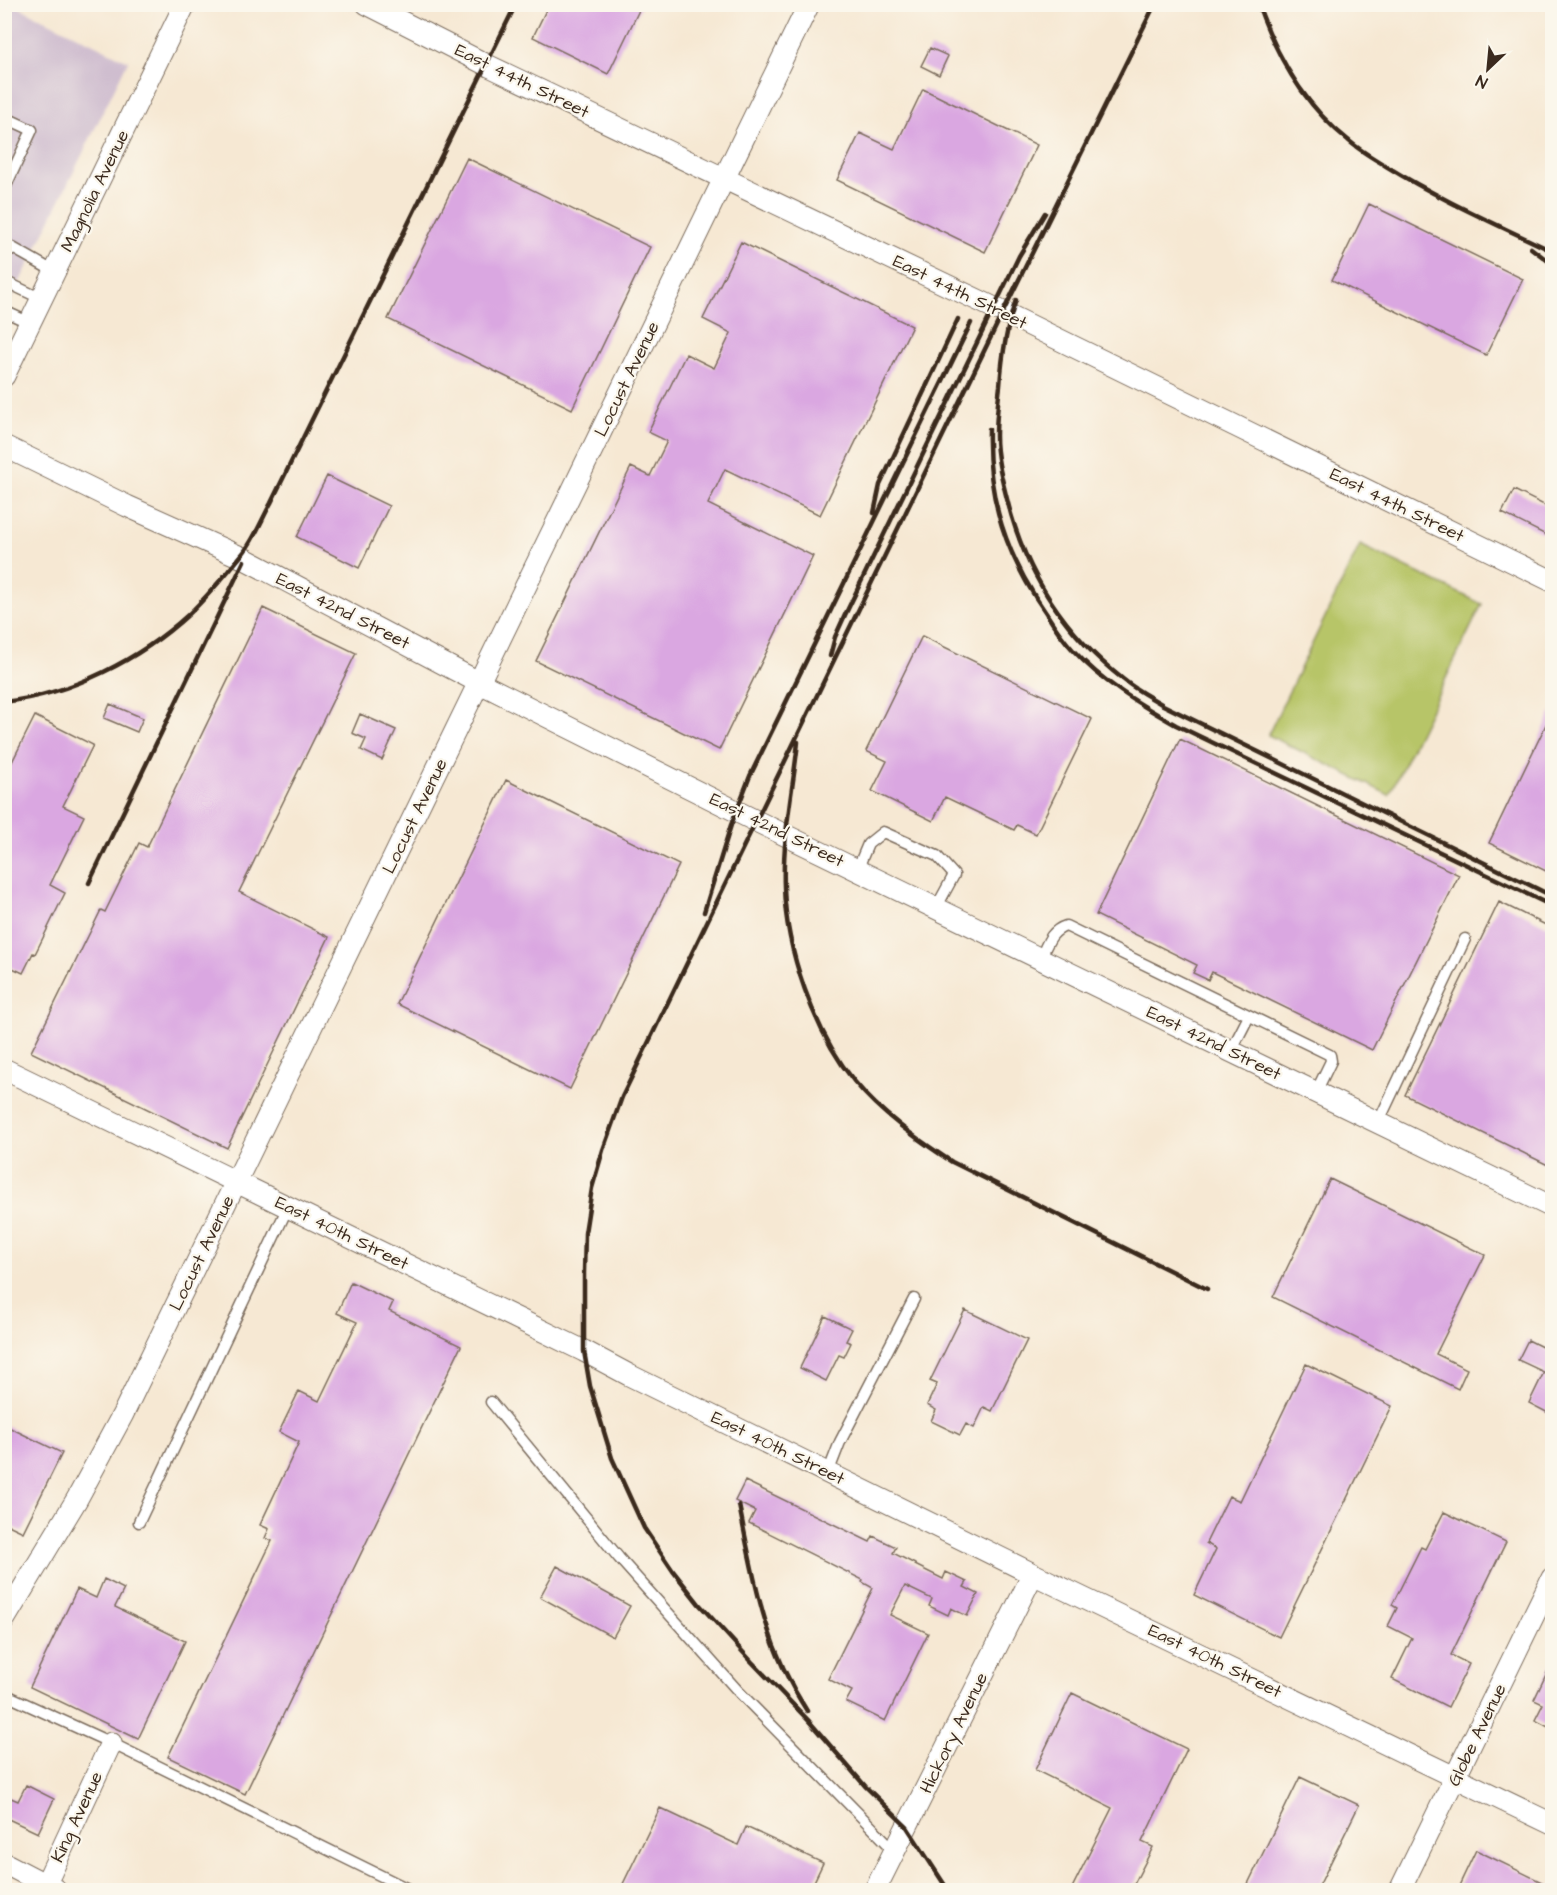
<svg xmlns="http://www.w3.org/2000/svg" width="1557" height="1895" viewBox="0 0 1557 1895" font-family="'Architects Daughter',sans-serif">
<rect width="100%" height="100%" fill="#fbf7ec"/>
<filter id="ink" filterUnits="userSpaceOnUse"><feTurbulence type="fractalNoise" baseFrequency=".0167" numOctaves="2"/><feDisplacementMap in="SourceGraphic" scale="12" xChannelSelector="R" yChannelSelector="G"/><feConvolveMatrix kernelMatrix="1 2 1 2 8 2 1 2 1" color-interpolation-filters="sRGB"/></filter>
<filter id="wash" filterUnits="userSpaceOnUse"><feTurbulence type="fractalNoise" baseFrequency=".008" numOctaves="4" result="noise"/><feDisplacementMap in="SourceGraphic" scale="24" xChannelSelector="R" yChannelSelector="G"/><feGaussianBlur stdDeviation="1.35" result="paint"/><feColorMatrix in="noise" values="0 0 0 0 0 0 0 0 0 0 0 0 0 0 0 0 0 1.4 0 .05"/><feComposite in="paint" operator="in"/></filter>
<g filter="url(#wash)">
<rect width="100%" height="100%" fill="#f6e8d3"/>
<!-- industrial -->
<path fill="#cfbdcf" d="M12,4L128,61L5,312L4,5Z"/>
<!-- green -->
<path fill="#b7c567" stroke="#797842" stroke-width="1.5" d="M1360,545L1482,604L1389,795L1268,735Z"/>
<g id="blocks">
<!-- building -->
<path fill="#daa7e1" d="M549,4H642L608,74L533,37Z
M930,48L948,56L939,75L921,66Z
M923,89L1037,145L985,252L837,180L860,133L894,149Z
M467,158L650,247L572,409L388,319Z
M1369,204L1523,279L1486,355L1332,280Z
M741,242L912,326L820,515L725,469L708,504L813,556L719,750L536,661L631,467L650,476L667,441L648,432L686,354L714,368L731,333L703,319Z
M327,476L389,506L359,568L297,537Z
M1514,490L1552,509V538L1502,513Z
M263,608L356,653L239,892L329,937L227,1148L31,1052L101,910L105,912L139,843L147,847Z
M922,636L1092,719L1036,834L1017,825L1014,830L945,797L933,821L872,791L887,761L866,751Z
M110,704L143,718L137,732L104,718Z
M1552,712V874L1489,843Z
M360,714L396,730L382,760L361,750L366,739L352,733Z
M35,716L93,745L63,806L84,816L50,885L65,893L35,954L33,953L23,973L4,964V778Z
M1180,739L1459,875L1372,1050L1212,972L1208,980L1193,973L1197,965L1096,915Z
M506,780L679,865L570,1089L397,1004Z
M1499,902L1552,928V1167L1405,1095Z
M1330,1179L1485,1255L1436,1354L1467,1369L1458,1389L1273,1297Z
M351,1282L393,1302L389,1311L461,1346L245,1794L168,1757L272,1541L265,1538L269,1529L260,1525L299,1442L279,1432L299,1391L319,1401L357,1322L337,1313Z
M965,1310L1027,1340L992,1411L984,1407L974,1428L966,1424L960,1435L931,1421L936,1410L927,1405L937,1384L930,1381Z
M825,1316L852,1329L846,1341L851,1343L844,1357L839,1355L826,1381L800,1368Z
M1528,1340L1552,1352V1415L1529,1403L1544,1372L1518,1360Z
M1306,1364L1392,1406L1279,1637L1194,1595L1216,1549L1206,1543L1229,1496L1240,1501Z
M4,1425L62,1453L23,1532L4,1523Z
M745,1481L870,1542L873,1536L896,1547L893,1553L915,1564V1565L943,1579L946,1572L967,1582L964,1587L978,1594L967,1616L951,1608L948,1615L929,1606L932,1599L905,1586L890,1615L928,1633L885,1721L846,1702L852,1691L828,1679L873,1588L862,1582L863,1580L749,1523L755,1511L735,1501Z
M1444,1512L1506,1542L1451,1655L1469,1664L1448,1707L1392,1679L1412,1638L1388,1626L1397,1608L1392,1605L1421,1547L1425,1549Z
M557,1566L630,1606L613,1637L540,1597Z
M104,1579L124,1589L115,1607L185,1641L138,1739L30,1687L77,1589L96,1598Z
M1552,1662V1729L1535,1720L1543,1704L1534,1700Z
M1072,1693L1187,1749L1142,1842L1153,1847L1131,1890H1071L1112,1808L1035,1770Z
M1300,1777L1359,1805L1317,1890H1245Z
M26,1785L54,1799L38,1833L4,1817V1795L18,1801Z
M660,1808L738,1845L746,1827L823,1863L810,1890H620Z
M1476,1850L1552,1887V1890H1457Z"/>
</g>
</g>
<g filter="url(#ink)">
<use href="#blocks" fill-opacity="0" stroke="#7c6c5d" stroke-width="1.5"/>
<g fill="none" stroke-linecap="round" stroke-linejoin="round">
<defs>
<path id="service" d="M4,117L32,130L4,190
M4,243L55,272
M4,281L42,299
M4,311L30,323
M857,870L868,844L883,832L937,856L954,875L936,908
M1040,959C1047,945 1050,931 1066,926L1330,1055L1331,1061L1316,1092
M1231,1051L1249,1016
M1378,1123L1465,939
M491,1402L619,1558L738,1691L895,1851
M828,1473L840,1442L914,1299
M139,1522L288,1207
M4,1694L111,1743L410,1890"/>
<path id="minor" d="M367,4L487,65L1003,312L1552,581
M4,376L185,4
M4,446L127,506L245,559L480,683L756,821L1552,1207
M4,1069L584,1351L629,1375L1033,1574L1552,1824
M4,1620L77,1499L123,1414L809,4
M4,1863L56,1890
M43,1890L111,1743
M875,1890L1033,1574
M1400,1890L1552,1578"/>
</defs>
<!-- service casing -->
<use href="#service" stroke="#7c6c5d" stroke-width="13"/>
<!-- minor casing -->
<use href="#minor" stroke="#7c6c5d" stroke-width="23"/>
<!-- service -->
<use href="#service" stroke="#fff" stroke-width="10"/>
<!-- minor -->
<use href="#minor" stroke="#fff" stroke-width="21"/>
<!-- rail -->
<path stroke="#3b2a1e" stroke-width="4.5" d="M1258,4C1276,55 1305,106 1348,140C1359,150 1373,158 1386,166C1439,199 1496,224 1552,251
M1531,248L1552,264
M1016,300C1006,328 1002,357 1000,386C998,402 996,419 996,436C996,457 1002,479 1007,499C1025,573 1064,633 1124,680C1136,690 1150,697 1163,705L1552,896
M989,429C987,498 1006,556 1046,613C1054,626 1063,639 1073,650C1102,682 1139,704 1176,725L1552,906
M874,513L880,485L958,319
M830,656L835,637L845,615L1019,256L1045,213
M4,702C72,694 139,660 189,614C209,595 227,573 244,552C255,538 262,519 271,503L516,4
M798,742C793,790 782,838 784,887C786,951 814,1031 854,1081C881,1114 917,1139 952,1162L1207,1289
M89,883L244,561
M704,912L731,825L750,776L971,323
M739,1505C754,1580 764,1645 807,1711
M948,1890L907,1827L866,1787L808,1720L752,1662L699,1604L673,1571L644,1528L612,1458L590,1386L584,1351V1273L585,1233L592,1188L603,1150L622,1097L1003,312L1155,4"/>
</g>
</g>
<g text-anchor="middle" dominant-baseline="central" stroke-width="4.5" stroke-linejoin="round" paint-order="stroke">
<!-- street labels -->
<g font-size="18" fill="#3b2a1e" stroke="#fbf7ec">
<text transform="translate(522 81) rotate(26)">East 44th Street</text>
<text transform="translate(95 191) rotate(-64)">Magnolia Avenue</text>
<text transform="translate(960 292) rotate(26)">East 44th Street</text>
<text transform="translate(627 379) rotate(-64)">Locust Avenue</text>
<text transform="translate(1397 505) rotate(26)">East 44th Street</text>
<text transform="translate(343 611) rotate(27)">East 42nd Street</text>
<text transform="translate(415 816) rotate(-64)">Locust Avenue</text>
<text transform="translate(777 830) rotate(26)">East 42nd Street</text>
<text transform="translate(1214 1043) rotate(26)">East 42nd Street</text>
<text transform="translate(342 1233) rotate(26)">East 40th Street</text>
<text transform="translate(202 1253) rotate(-64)">Locust Avenue</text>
<text transform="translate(778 1448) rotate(26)">East 40th Street</text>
<text transform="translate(1215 1661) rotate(26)">East 40th Street</text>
<text transform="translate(954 1733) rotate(-64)">Hickory Avenue</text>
<text transform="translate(1477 1735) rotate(-64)">Globe Avenue</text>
<text transform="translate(77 1817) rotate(-65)">King Avenue</text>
</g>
</g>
<!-- margin -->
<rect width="1557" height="1895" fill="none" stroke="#fbf7ec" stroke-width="24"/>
<!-- north arrow -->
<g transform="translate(1488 69) rotate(206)" stroke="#fbf7ec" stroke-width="4.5" paint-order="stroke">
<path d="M0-4.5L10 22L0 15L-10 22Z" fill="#3b2a1e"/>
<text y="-9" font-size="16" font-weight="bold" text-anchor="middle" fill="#3b2a1e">N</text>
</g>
</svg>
